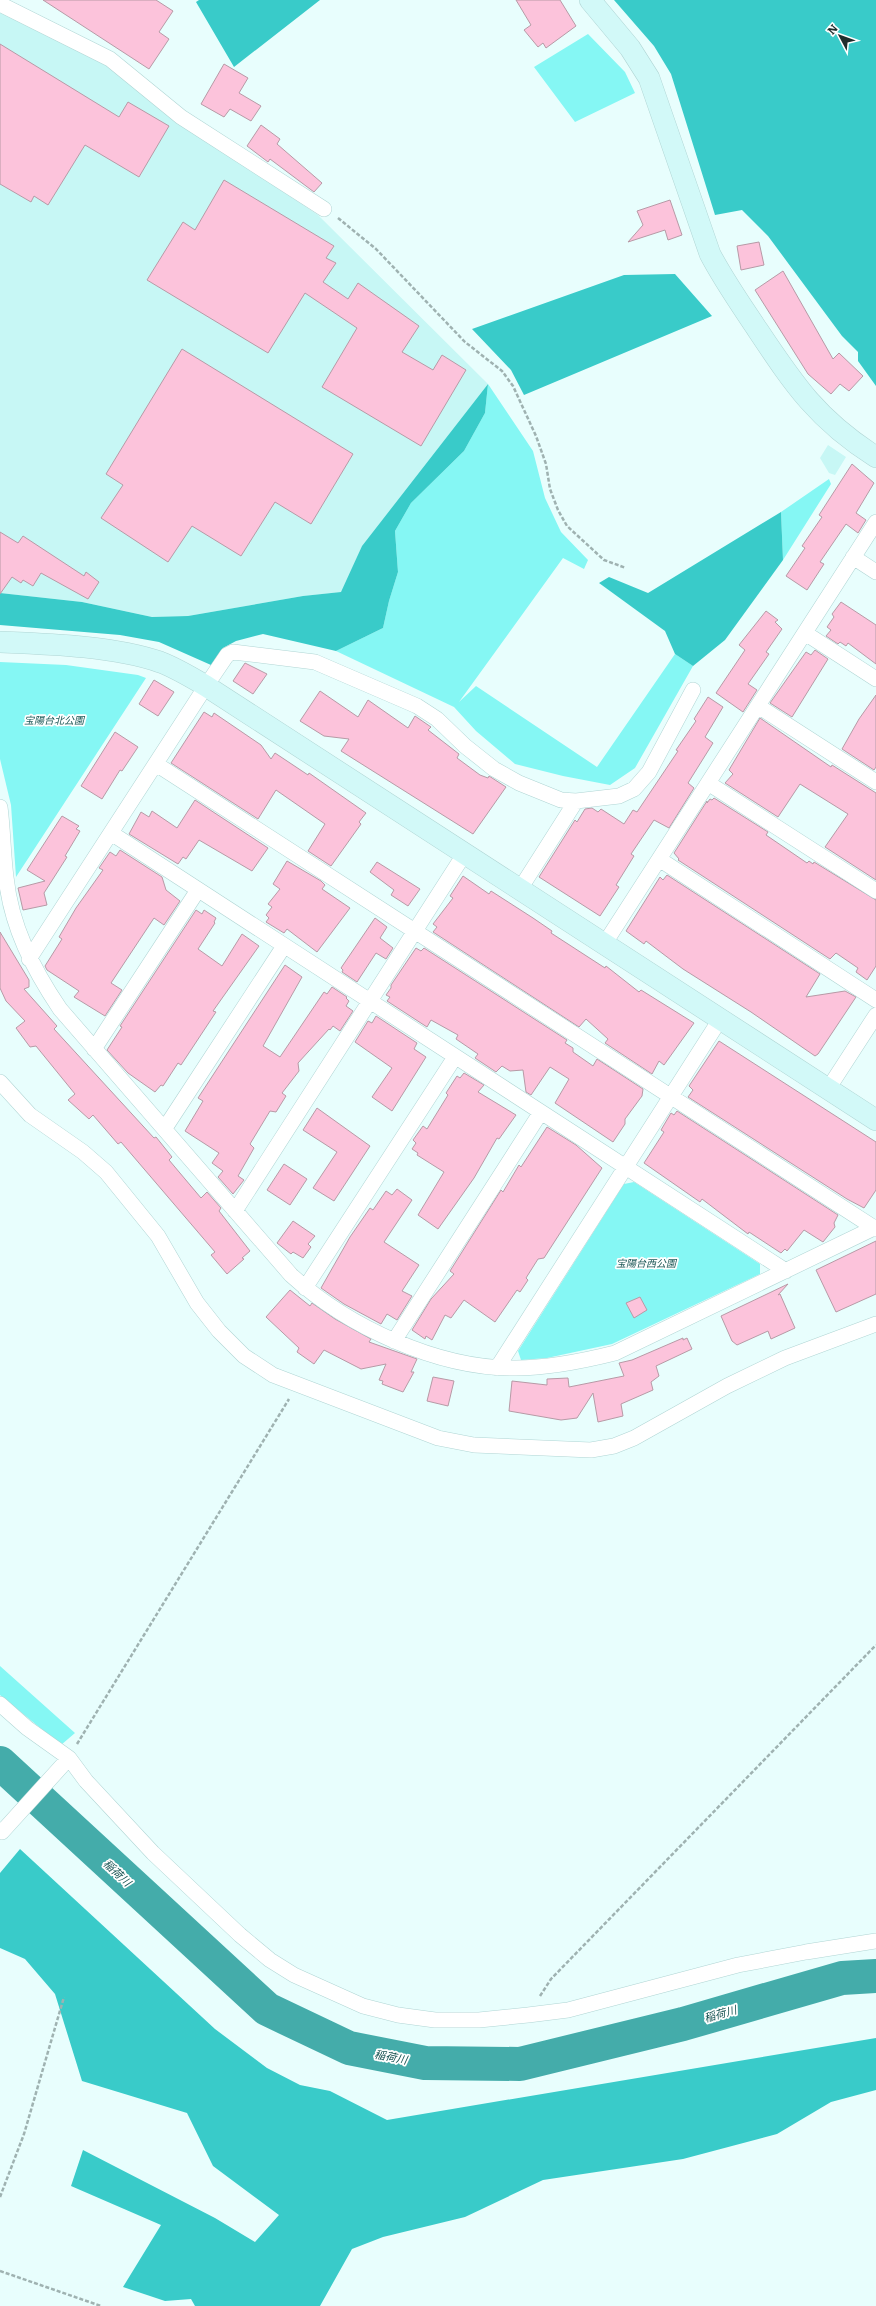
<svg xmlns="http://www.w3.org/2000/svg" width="876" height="2306" viewBox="0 0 876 2306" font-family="Literata,'Noto Sans JP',serif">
<rect width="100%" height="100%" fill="#e8fefd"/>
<!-- built -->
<path fill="#c7f7f5" d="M0,11L111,68L170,117L318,215L488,384L362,546L342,592L303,596L188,616L152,617L82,602L0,593Z
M828,445L846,457L835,475L829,473L820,458Z"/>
<!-- green -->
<path fill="#85f7f4" d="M588,34L625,72L635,93L575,122L534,67Z
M488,384L533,451L545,498L561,532L588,560L584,569L563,558L459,702L476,686L597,767L675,654L693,666L635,768L610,785L563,776L515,764L476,731L454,707L336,651L383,628L389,601L398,572L395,531L411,503L464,451L485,413Z
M829,479L831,484L783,560L781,512Z
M0,662L66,665L138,675L146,678L16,877L11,805L0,759Z
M634,1182L760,1264V1274L612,1344L547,1358L521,1360L518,1351L624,1184Z
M0,1666L75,1733L61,1745L0,1695Z"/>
<!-- forest -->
<path fill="#39cbc9" d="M199,0H320L234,67L196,2Z
M614,0H876V386L858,361V352L842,336L768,236L742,210L715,215L671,74L654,46Z
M675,274L712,316L524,395L511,370L472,329L624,275Z
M488,384L485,413L464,451L411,503L395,531L398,572L389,601L383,628L336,651L263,634L236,641L223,648L211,665L159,642L120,635L0,625V593L82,602L152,617L188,616L303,596L341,592L362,546Z
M781,512L783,560L725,640L693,666L675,654L665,631L599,583L609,577L648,593Z
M20,1849L215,2029L267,2068L300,2085L330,2091L387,2120L876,2038V2090L831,2102L777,2134L683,2159L543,2180L465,2217L383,2237L352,2249L320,2306H195L191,2299L165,2301L123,2287L161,2225L71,2186L83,2150L215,2218L255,2242L279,2215L213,2166L187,2113L82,2081L55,1994L25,1959L0,1948V1873Z"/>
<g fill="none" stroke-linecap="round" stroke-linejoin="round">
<!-- river -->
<path stroke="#44acaa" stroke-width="34" d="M0,1763L267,2009L349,2048L425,2063L520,2064L683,2024L842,1978L876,1976"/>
</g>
<!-- building -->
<path fill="#fcc3db" stroke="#b79aa6" d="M43,0H156L173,11L159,32L169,39L149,69Z
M516,0H560L576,26L546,48L543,43L538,47L524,30L531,25Z
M0,44L119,117L128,102L169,126L139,177L85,145L48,205L34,196L31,202L0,184Z
M224,64L248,78L239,93L261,106L251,121L230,109L224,117L201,104Z
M261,125L280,139L277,144L322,183L314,192L270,159L268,162L247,146Z
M224,180L334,246L326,258L336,263L323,282L348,299L358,283L419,326L402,352L433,370L442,355L466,370L421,446L322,387L357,328L305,293L268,353L147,280L183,222L195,230Z
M670,200L682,235L668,240L665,230L628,242L643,225L637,211Z
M759,242L764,265L741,270L737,246Z
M783,271L833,359L839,353L863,376L849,391L840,384L831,394L808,374L755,290Z
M182,349L353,454L311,524L275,502L241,556L192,526L168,562L101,518L123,485L106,474Z
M852,464L874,483L856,513L866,520L858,533L846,524L820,562L824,564L807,590L786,576L805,548L802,546L822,517L819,515Z
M0,532L18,543L23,536L84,576L86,572L99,582L88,599L41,573L33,586L23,580L21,583L12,577L0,594Z
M841,602L876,625V664L848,643L846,646L840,642L838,644L826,636L831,630L827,627L834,617L832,614Z
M766,611L778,620L775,622L782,629L766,652L769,654L748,684L757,690L743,712L716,693L745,650L739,645Z
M815,650L828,659L792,717L770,703L806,652L811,655Z
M245,663L267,674L253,694L233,681Z
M154,680L174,692L158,716L139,704Z
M320,691L358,717L368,700L408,728L415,716L431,727L428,730L459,754L457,758L480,775L488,778L489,776L506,787L473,834L341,751L349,739L324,736L300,721Z
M876,695V767L874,770L842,749L859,719Z
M708,697L723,707L705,737L713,743L688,783L694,788L669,828L654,820L631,854L634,856L616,885L619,887L600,916L539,877L575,820L577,822L585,809L592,808L598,812L601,809L624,824L633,810L637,812L678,751L676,750L696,721L694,719Z
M204,712L212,717L214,713L261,745L271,759L275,753L308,775L309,773L366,813L359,822L361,824L331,866L308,851L325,824L276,790L258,819L171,763Z
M760,718L831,767L832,765L876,793V880L825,847L848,814L800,784L778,817L725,783L733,774L729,770Z
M115,732L138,747L122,771L120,770L102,799L81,786Z
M714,798L768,832L766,835L807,863L809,861L813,864L814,862L876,900V966L867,980L856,972L858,968L836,953L830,959L678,860L679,859L674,853L707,801V803L710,799L712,800Z
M195,800L268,848L252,871L199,840L186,859L183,857L178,864L129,834L141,812L149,817L152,811L177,828Z
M62,816L79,826L76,829L80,831L65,856L67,857L44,893L47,905L23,910L18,888L45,881L27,870Z
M120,850L162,877L166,890L180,901L164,925L154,918L111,983L122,990L105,1016L74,997L79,991L47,970L45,966L62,939L59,937L76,908L103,870L99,868L110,852L116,856Z
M287,861L321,881L325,885L322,889L350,908L317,952L287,929L284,933L266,922L269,918L266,915L272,907L268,904L280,889L273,884Z
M377,862L420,889L408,906L391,895L394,890L370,872Z
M667,875L820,974L806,997L845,991L856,997L818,1054L815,1056L751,1012L683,969L646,941L644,944L626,931L660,877L663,880Z
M463,876L489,894L491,891L533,918L552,931L551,933L605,968L606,966L639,992L641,990L694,1023L664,1065L659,1061L652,1074L605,1043L608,1039L586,1019L579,1027L433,932L437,927L433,924L453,898L450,896Z
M196,910L202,914L204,910L216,918L214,922L215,923L198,949L222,966L242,934L259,946L213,1011L216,1012L181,1065L178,1063L163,1086L161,1085L155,1092L128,1073L107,1050L122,1027L120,1026Z
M375,918L387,927L380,938L393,948L386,959L376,953L357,982L342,972L343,970L341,968Z
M0,932L29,980V987L24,989L57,1026L54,1029L154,1138L156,1137L172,1157L169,1160L201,1198L207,1192L221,1208L219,1211L250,1251L242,1258L244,1259L227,1274L211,1255L215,1252L121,1142L118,1144L93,1115L89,1119L68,1100L75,1094L36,1046L30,1047L16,1028L25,1021L6,1001L0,988Z
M416,948L421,951L424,948L567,1040L565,1043L573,1048V1052L593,1066L597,1059L643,1089L642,1096L625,1119V1124L613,1142L555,1103L569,1079L550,1067L531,1095L526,1092L523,1070L510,1071L502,1066L496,1072L475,1058L478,1054L456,1039L458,1035L431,1020L427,1027L387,1001L390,997L386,995L391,988V985Z
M285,965L302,977L263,1046L280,1057L324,992L327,994L332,987L347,997L346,998L349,1001L346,1006L353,1011L340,1031L333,1026L330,1030L329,1029L298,1063L299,1071L282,1093L286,1096L276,1112L270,1111L250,1144L254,1148L238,1176L244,1180L233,1194L218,1177L223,1171L212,1163L219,1153L185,1131L203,1101L198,1098Z
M376,1016L417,1043L414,1049L426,1057L392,1111L372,1097L392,1068L355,1042L368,1021L372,1023Z
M719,1041L876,1142V1190L864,1208L847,1199L688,1097L693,1090L689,1086Z
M464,1073L484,1085L478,1092L516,1115L499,1139L497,1138L474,1178L438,1229L418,1215L444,1172L417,1155L418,1153L412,1149L416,1143L413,1140L423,1126L427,1129L448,1095L446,1093L457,1076L460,1078Z
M317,1108L370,1146L334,1201L313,1188L337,1152L303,1130Z
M677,1111L838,1215L834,1223L835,1227L823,1242L804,1230L787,1251L785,1249L781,1253L749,1232L748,1234L702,1199L700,1202L644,1163L664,1132L661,1130L671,1113L674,1115Z
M547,1127L576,1145L602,1168L544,1258L538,1259L526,1278L528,1280L520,1292L517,1290L495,1322L464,1300L451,1318L445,1315L432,1340L426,1336L425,1339L412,1330L431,1299L454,1274L450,1271L501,1190L503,1192L519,1165L521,1167Z
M284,1164L307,1179L290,1205L267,1190Z
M397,1189L412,1200L384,1242L419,1265L402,1291L412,1296L397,1320L387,1314L381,1324L344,1304L321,1288L350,1237L370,1208L373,1210L386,1191L392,1195Z
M293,1221L315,1236L308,1244L311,1247L303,1258L293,1252L291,1254L277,1243Z
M876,1241V1294L836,1312L816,1270Z
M788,1284L778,1295L780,1294L795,1328L771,1339L768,1331L737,1345L732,1341L721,1316Z
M290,1290L310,1306L312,1303L335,1319L371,1339L369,1342L417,1359L411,1372H414L403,1392L382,1384L383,1381L379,1380L386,1364L361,1369L324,1350L314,1364L297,1352L299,1348L266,1317Z
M640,1297L647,1310L634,1318L626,1303Z
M683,1338V1340L687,1338L692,1349L656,1366L659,1376L651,1382L653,1390L621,1404L623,1416L598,1422L593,1393L577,1418L561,1420L509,1411L512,1381L547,1385V1379L568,1378L569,1387L624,1376L619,1363L632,1360Z
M433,1377L454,1381L448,1406L427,1401Z"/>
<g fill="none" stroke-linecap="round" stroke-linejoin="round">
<defs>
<path id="street" d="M0,4L110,59L181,117L324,209
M853,557L876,572
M805,633L876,679
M758,706L876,782
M156,764L876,1229
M708,783L876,891
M0,807C3,830 3,854 6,877C11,926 33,969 60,1009L291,1275C348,1327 438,1369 516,1368C550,1368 583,1361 615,1353L876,1227
M111,833L786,1271
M659,859L876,1000
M520,889L576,801
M605,943L876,522
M29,959L206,686L227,655L233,652L315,662L417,706L437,719L465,746L494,769L519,783L561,800L576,801L619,796L634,789L649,772L693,690
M94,1049L198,890
M0,1082L30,1115L83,1152L106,1172L158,1236L197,1303L219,1331L244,1356L273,1375L438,1438L474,1445L591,1450L614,1446L634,1438L727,1386L785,1358L876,1324
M828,1089L876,1015
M165,1128L284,946
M235,1211L465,853
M305,1288L455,1057
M394,1341L541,1112
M497,1368L721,1018
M0,1704L27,1728L69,1758L86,1781L153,1853L240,1935L270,1960L294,1975L363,2006L398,2015L435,2020H479L528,2015L568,2010L738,1965L806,1952L876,1941
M0,1830L2,1832L69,1758"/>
<path id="secondary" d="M590,0L630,48L649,78L710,254C723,279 739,302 755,326C793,383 816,419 876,457
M0,642C49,644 114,646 160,662C176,668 191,677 206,686L876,1120"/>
</defs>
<!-- street casing -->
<use href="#street" stroke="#b0d5d4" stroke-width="16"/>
<!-- secondary casing -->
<use href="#secondary" stroke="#b0d5d4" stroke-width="22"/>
<!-- path -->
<path stroke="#9fb2b1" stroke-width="2.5" stroke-dasharray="4 2" stroke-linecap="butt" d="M338,218L376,249L465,342L502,371L513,386L536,436L546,464L550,489L558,510L567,526L604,560L626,568
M77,1744L289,1399
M540,1996L551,1979L876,1645
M0,2197L24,2134L64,1997
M0,2271L101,2306"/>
<!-- street -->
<use href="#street" stroke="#fff" stroke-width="15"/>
<!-- secondary -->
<use href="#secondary" stroke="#d2f9f8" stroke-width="21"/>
</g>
<g text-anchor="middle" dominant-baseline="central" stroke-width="3.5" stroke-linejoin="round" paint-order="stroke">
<!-- park labels -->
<g font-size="10" font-style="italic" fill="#205a59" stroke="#fff">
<text x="54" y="719">宝陽台北公園</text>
<text x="646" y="1262">宝陽台西公園</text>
</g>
<!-- water labels -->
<g font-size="11" font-style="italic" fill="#175352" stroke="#fff">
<text transform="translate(118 1872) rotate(43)">稲荷川</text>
<text transform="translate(720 2013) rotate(-16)">稲荷川</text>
<text transform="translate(391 2056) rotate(11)">稲荷川</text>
</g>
</g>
<!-- north arrow -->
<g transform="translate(840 36) rotate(311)" stroke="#ffffff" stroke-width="3" paint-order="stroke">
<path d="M0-3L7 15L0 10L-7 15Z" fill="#1f2e2d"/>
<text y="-6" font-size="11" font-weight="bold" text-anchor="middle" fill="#1f2e2d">N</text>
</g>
</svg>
